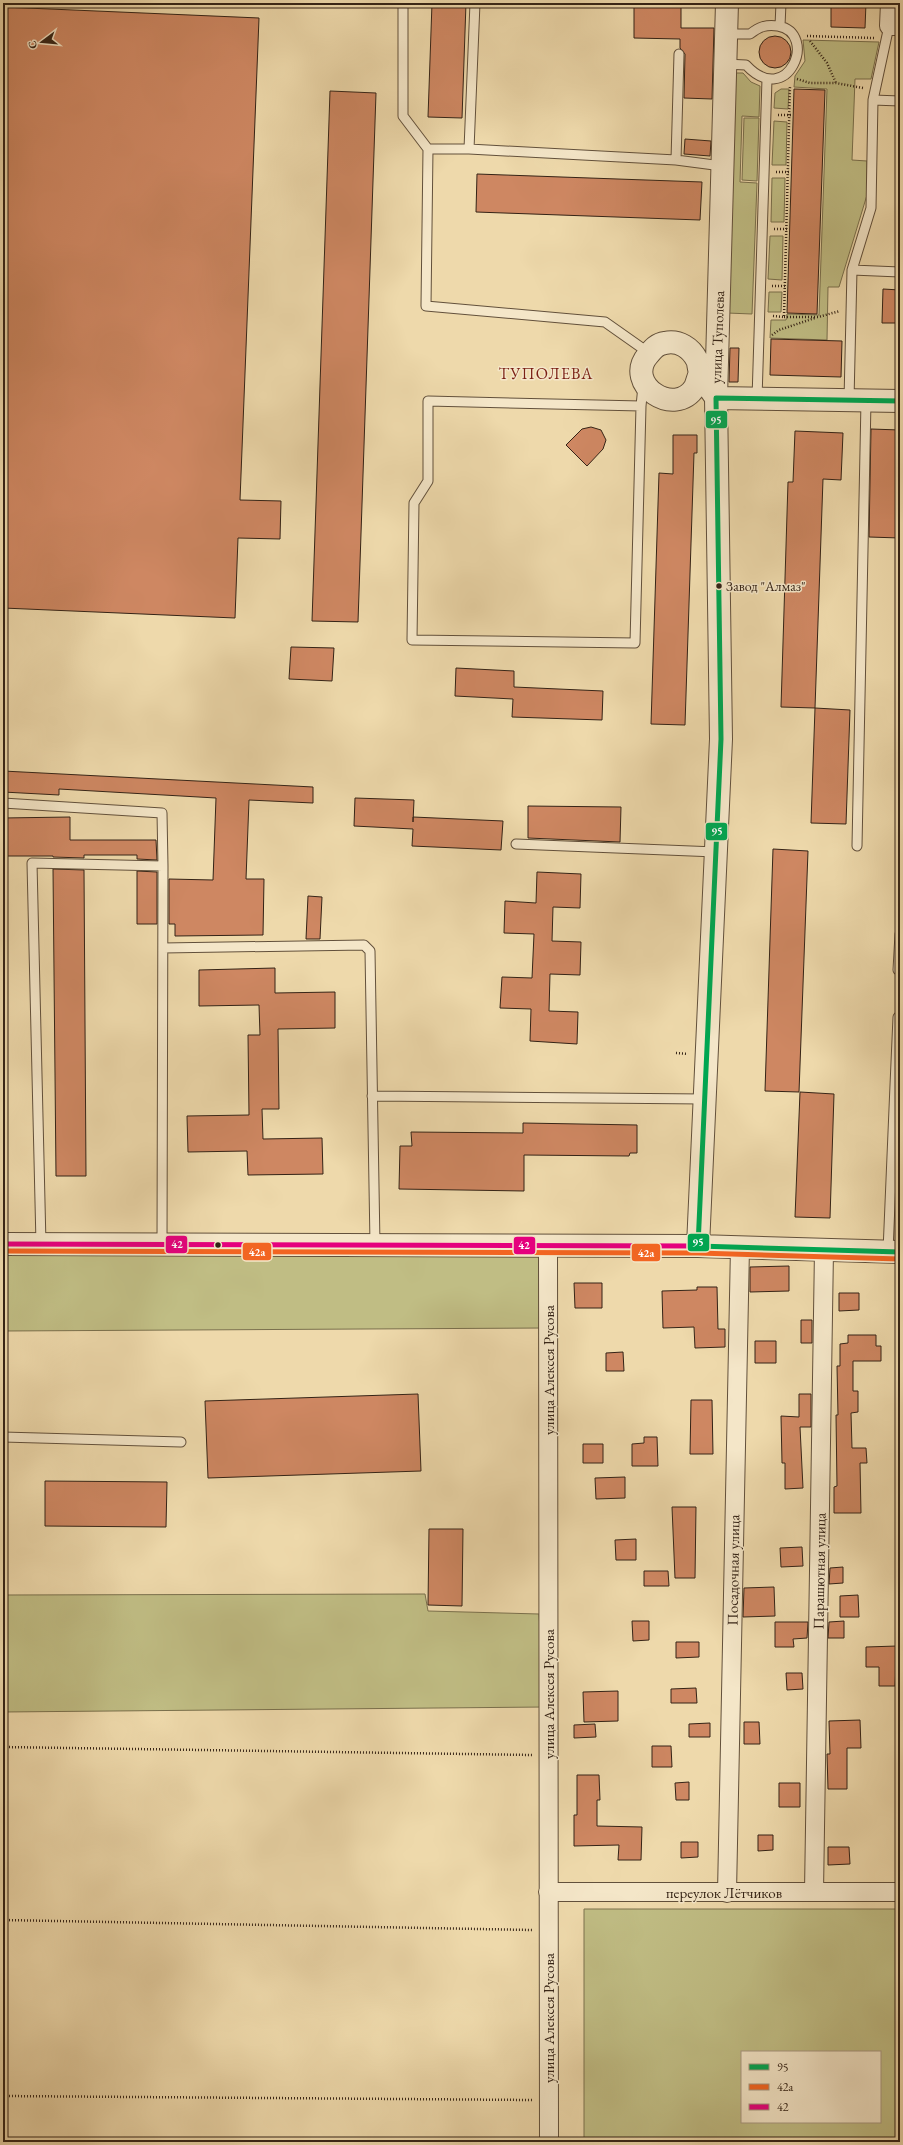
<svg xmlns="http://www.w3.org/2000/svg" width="903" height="2145" viewBox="0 0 903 2145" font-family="'EB Garamond',serif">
<rect width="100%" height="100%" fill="#eed9ab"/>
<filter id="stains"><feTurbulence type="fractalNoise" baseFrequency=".005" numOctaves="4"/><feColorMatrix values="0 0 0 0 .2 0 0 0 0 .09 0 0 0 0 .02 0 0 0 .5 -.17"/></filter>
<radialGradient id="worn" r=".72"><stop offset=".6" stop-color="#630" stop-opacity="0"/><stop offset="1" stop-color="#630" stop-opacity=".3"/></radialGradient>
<!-- green -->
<path fill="#c0bd84" stroke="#7a704d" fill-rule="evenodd" d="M803,40L879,42L871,79H855L852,160L867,161V195L839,287H828L827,340L770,338L771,320H786L787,314L819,315L827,89L794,87L795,76L805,61Z
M735,73H743L751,82L760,86L759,117L742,116L740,182L757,183L752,314L727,313Z
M781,89H789L788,109L774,108L775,93Z
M744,118H759L757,181L742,180Z
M774,121L787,122L786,165H772Z
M772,178H785L784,222H771Z
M770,236H783L782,280L768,279Z
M769,292H782L781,312H768Z
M3,1255L545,1257V1328L3,1331Z
M425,1594L428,1611L539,1614L545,1707L3,1712V1595Z
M584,1909H900V2142H584ZM742,2052H880V2122H742Z"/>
<!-- building -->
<path fill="#ce8762" stroke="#342316" d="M432,3H466L462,118L428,117Z
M634,3H681V28H714L712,99L684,98L685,54L680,48V39L634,38Z
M831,3H866L865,28L831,27Z
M3,7L259,18L240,500L281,501L280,539L238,538L235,618L3,608Z
M759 52a16 16 0 1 1 32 0a16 16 0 1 1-32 0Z
M794,89L825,90L817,314L787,313Z
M330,91L376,93L358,622L312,621Z
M685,139L711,141L710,156L684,154Z
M477,174L702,182L700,220L476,212Z
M883,289L900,290V323H882Z
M771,339L842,341L841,377L770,375Z
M730,348H739L738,382H729Z
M591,427L601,430L606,440L603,449L587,466L566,445L582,429Z
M871,429L900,430V538L869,537Z
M795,431L843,433L841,480L823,479L815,708L781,707L788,482H793Z
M673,435H697V453H694L685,725L651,724L659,473L673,474Z
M291,647L334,648L332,681L289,679Z
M456,668L514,671V687L603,691L602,720L512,717L513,699L455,696Z
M815,708L850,710L846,824L811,823Z
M3,771L313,787V803L249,800L246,879H264L263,935L175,936V924H169V879L213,880L216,798L59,789V795L3,792Z
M355,798L414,800L413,822V817L503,821L501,850L412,846L413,829L354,826Z
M528,806L621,807L620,842L528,838Z
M70,817V840H156L157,860L137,859V855H84V858L53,857V856H3V818Z
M773,849L808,851L799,1092L765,1091Z
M53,869L84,870L86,1176H56Z
M137,871L157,872V924H137Z
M537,872L581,874L580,908L553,907L552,941L581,942L580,975L550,974L549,1011L578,1012L577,1044L530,1041L531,1009L500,1008L502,977L532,978L534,934L504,933L505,901L536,903Z
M308,896L322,897L320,939H306Z
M275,968V993L335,992V1028L278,1029L279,1109H262L263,1139L322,1138L323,1174L248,1175L247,1151L188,1152L187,1116L249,1115L248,1035H260L259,1005L199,1006V970Z
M800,1092L834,1094L830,1218L795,1217Z
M523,1123L637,1125V1153H630L629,1156L524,1155V1191L399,1189L400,1146H412L411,1132L523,1133Z
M789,1266V1291L750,1292V1267Z
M574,1283H602V1308H575Z
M697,1287H717L718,1329H725V1347L695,1348L694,1327L663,1328L662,1291L697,1290Z
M839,1293H859V1310L839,1311Z
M801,1320H812V1343H801Z
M848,1335H876V1346H881V1361H853V1391H858V1412L851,1413L852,1448H866L867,1463H860L861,1513H834V1487L837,1486L836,1415H838L837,1366H840V1344L848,1343Z
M755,1341H776V1363H755Z
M623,1352L624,1371H606V1353Z
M418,1394L421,1471L208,1478L205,1401Z
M799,1394H811V1427H800L803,1488L785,1489V1463H782L781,1416L799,1417Z
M691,1400H712L713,1454H690Z
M644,1437H657L658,1466H632V1444L644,1443Z
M583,1444H603V1463H583Z
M625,1477V1498L596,1499L595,1478Z
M45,1481L167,1482L166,1527L45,1526Z
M672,1507H696L695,1578H675Z
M429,1529H463L462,1606L428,1605Z
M636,1539V1560H616L615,1540Z
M802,1547L803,1566L781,1567L780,1548Z
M843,1567V1583L829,1584L830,1568Z
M644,1571H668L669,1586H644Z
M774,1587L775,1616L743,1617L744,1588Z
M858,1595L859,1617H840V1596Z
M632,1621H649V1640L633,1641Z
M844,1621V1638H828L829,1622Z
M775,1622H808L807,1638L793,1639L794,1647H775Z
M676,1642H699V1657L676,1658Z
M897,1646L895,1686H879V1667H866V1647Z
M786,1673H802L803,1689L787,1690Z
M696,1688L697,1703H671V1689Z
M618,1691V1721L584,1722L583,1692Z
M860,1720L861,1748H847V1789H828L827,1754H830L829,1721Z
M744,1722H759L760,1744H744Z
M710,1723V1737H689V1724Z
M595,1724L596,1737L574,1738V1725Z
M652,1746H671L672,1767H652Z
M577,1775H599L600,1800H597V1826L642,1827L641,1860H618L619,1845L574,1846V1815H577Z
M689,1782V1800H676L675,1783Z
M779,1783H800V1807H779Z
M758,1835H773V1850L758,1851Z
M681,1842H698V1857L681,1858Z
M828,1847H849L850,1864L828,1865Z"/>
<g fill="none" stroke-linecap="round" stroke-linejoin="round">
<defs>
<path id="service" d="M403,3V116L428,149L426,306L605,322L649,353
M475,3L469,149L676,160L722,166
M780,26L781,3
M725,64L746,65C788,110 819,33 778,26C766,24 759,27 750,34H726
M873,100L900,101
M428,149H469
M676,160L679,54
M852,270L900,272
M757,399L767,79
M849,400L852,270L871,208L873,100L889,26
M641,406L635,643L412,640L414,503L428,481V401L641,406L643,386
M3,803L162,813L163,866
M516,844L716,852
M857,846L866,401
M163,948L364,945L370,951L375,1244
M898,970L900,934
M895,1085L898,1017
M372,1096L704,1099
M41,1244L32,863L163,866L162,1245
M888,1251L895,1085H900
M3,1437L181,1442"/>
<path id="minor" d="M890,3L889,26H900
M548,1245L549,2142
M548,1892H900
M814,1892L824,1250
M727,1893L740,1247"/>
<path id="tertiary" d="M700,373C698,377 697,383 695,387C675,419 623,384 648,355C653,349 657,344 665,343C679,340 691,348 697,360C699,364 698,368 700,372C703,381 711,390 716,398
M716,398L900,401
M3,1244L698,1246L900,1252
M698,1246L721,739L716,398L727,3"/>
</defs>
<!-- service casing -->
<use href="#service" stroke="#62503b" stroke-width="11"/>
<!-- minor casing -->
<use href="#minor" stroke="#62503b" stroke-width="20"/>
<!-- tertiary casing -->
<use href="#tertiary" stroke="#62503b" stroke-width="24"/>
<!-- path -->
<path stroke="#342316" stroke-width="2.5" stroke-dasharray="1 2" stroke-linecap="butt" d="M807,36L874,38
M810,41L827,63L836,83
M797,79L810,83H836L863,88
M778,115H793
M776,172H791
M774,229H789
M772,286H787
M773,316L784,317L790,86
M784,317H818L840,311
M772,335L779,330L815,318
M676,1053L688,1054
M3,1747L532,1755
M3,1920L532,1930
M3,2096L532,2100"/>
<!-- service -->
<use href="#service" stroke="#f4e6c8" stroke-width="9"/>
<!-- minor -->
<use href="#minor" stroke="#f4e6c8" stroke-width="18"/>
<!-- tertiary -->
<use href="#tertiary" stroke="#f4e6c8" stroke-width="22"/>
<defs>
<path id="bus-1" d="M900,401L716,398L721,739L698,1246L900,1252"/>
<path id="bus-2" d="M3,1251L698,1253L900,1259"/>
<path id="bus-3" d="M3,1244L698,1246"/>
</defs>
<!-- bus-1 casing -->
<use href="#bus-1" stroke="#f4e6c8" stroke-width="8"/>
<!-- bus-2 casing -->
<use href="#bus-2" stroke="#f4e6c8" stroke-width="8"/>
<!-- bus-3 casing -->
<use href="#bus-3" stroke="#f4e6c8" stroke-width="8"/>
<!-- bus-1 -->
<use href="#bus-1" stroke="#00a651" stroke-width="5"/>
<!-- bus-2 -->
<use href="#bus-2" stroke="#f26522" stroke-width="5"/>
<!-- bus-3 -->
<use href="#bus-3" stroke="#e5007d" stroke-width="5"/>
</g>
<!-- markers -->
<g fill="#342316" stroke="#f4e6c8" stroke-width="1.5">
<circle cx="719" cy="586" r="3.5"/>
<circle cx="218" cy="1245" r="3.5"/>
</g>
<g text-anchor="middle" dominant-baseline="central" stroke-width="3" stroke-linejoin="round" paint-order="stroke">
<!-- bus labels -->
<g font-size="14" fill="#342316" stroke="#f4e6c8" text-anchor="start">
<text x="726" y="586">Завод "Алмаз"</text>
</g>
<!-- street labels -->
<g font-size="15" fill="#342316" stroke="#f4e6c8">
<text transform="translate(717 337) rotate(-88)">улица Туполева</text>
<text transform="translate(548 1370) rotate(-90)">улица Алексея Русова</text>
<text transform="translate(733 1570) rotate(-89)">Посадочная улица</text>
<text transform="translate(819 1571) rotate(-89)">Парашютная улица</text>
<text transform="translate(548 1694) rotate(-90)">улица Алексея Русова</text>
<text x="724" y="1892">переулок Лётчиков</text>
<text transform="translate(548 2018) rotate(-90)">улица Алексея Русова</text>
</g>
<!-- neighbourhood labels -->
<g font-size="16" letter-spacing="1" fill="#7a1f14" stroke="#f4e6c8">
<text x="546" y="373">ТУПОЛЕВА</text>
</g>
</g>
<g stroke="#f4e6c8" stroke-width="1.5">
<rect x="705" y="410" width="23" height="19" rx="4" fill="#00a651"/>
<rect x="705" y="822" width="23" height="19" rx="4" fill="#00a651"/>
<rect x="687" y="1233" width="23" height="19" rx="4" fill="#00a651"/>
<rect x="165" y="1235" width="23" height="19" rx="4" fill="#e5007d"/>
<rect x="513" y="1236" width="23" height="19" rx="4" fill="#e5007d"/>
<rect x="242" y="1242" width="30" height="19" rx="4" fill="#f26522"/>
<rect x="631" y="1243" width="30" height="19" rx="4" fill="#f26522"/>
</g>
<g font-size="11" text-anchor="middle" font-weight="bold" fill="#fff">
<text x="716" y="424">95</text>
<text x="717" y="835">95</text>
<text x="698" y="1246">95</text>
<text x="177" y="1248">42</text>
<text x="524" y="1249">42</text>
<text x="257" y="1256">42a</text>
<text x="646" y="1257">42a</text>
</g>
<!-- margin -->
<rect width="903" height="2145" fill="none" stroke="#eed9ab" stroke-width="16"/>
<rect x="4" y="4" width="895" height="2137" fill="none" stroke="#342316" stroke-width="2"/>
<rect x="8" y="8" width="887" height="2129" fill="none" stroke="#342316"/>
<!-- legend -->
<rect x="741" y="2051" width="140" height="72" fill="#f4e6c8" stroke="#a79881"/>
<rect x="749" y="2064" width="20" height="6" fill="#00a651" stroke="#a79881"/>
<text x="777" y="2071" font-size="12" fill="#342316">95</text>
<rect x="749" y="2084" width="20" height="6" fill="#f26522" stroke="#a79881"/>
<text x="777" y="2091" font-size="12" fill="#342316">42a</text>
<rect x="749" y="2104" width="20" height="6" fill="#e5007d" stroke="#a79881"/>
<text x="777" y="2111" font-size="12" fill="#342316">42</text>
<!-- north arrow -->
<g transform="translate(42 42) rotate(254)" stroke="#f4e6c8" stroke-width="3" paint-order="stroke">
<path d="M0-3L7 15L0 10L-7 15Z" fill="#342316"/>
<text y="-6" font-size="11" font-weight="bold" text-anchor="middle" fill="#342316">С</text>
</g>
<rect width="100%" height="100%" filter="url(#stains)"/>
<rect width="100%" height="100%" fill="url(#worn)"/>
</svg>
